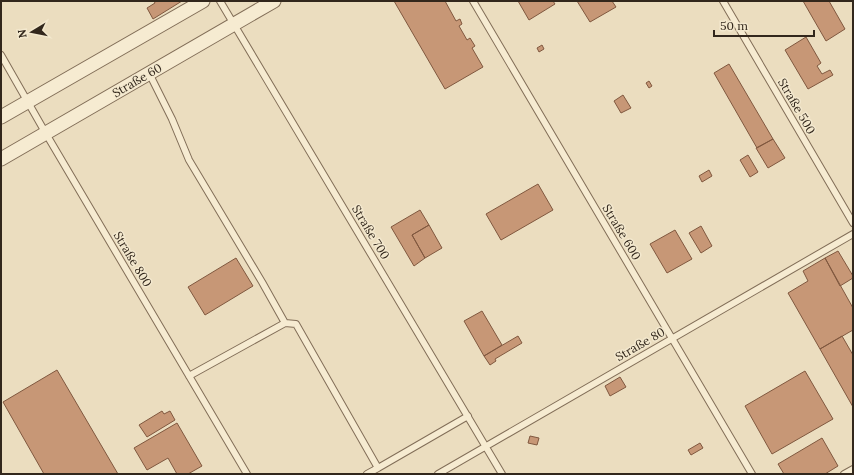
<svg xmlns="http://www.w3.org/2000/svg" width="854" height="475" viewBox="0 0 854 475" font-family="Lora,serif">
<rect width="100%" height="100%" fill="#ebddbf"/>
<!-- building -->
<path fill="#c79776" stroke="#80583f" d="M154,1H182L153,19L147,8L155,3Z
M394,1H445L456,21L460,19L462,24L459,26L467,40L470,38L475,46L472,48L483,67L445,89Z
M518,1H553L555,4L529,20Z
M577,1H612L616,7L590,22Z
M803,1H829L845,29L826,41Z
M806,37L821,63L817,66L822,74L830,70L833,75L808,89L785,50Z
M542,45L544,49L539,52L537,48Z
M729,64L773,139L757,148L714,73Z
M649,81L652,86L649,88L646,83Z
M623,95L631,108L621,113L614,101Z
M773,139L785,158L768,168L756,148Z
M748,155L758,172L750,177L740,160Z
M709,170L712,176L702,182L699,176Z
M538,184L553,210L501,240L486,214Z
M420,210L429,225L412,235L425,258L414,266L391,227Z
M429,225L442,248L425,258L412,235Z
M701,226L712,246L701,253L689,233Z
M675,230L692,259L667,273L650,244Z
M838,251L853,276V278L840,286L825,258Z
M236,258L253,286L205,315L188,287Z
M825,258L853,308V330L820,349L788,293L808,281L803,271Z
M482,311L502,345L484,356L464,321Z
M518,336L522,343L495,359L496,361L490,365L484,356Z
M842,336L853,355V407L820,349Z
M57,370L118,474H44L3,402Z
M805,371L833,419L772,454L745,406Z
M620,377L626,387L610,396L605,386Z
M162,411L164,414L170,411L175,420L147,437L139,425Z
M177,423L202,466L188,474H177L168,458L147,470L134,448Z
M530,436L539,438L537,445L528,443Z
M822,438L838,466L825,474H784L778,464Z
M700,443L703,448L691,455L688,450Z"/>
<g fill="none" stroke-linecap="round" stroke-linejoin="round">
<defs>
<path id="lane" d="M220,1L502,474
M473,1L752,474
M723,1L853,223
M1,55L45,132L247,474
M149,73L172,119L189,160L262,282L285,323L296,324L378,468L468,416
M189,376L285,323
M367,474L378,468
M438,474L853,234
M844,474L853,469"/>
<path id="street" d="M1,117L203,1
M1,159L274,1"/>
</defs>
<!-- lane casing -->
<use href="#lane" stroke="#826e58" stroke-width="8"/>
<!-- street casing -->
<use href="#street" stroke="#826e58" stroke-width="15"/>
<!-- lane -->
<use href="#lane" stroke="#f6ebd1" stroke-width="6"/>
<!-- street -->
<use href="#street" stroke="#f6ebd1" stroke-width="13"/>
</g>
<g text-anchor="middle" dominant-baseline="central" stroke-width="3" stroke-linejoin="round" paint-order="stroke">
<!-- street labels -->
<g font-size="12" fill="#32271c" stroke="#f3e8ce">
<text transform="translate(137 80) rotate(-30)">Straße 60</text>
<text transform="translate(797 106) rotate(60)">Straße 500</text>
<text transform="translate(371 232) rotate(59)">Straße 700</text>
<text transform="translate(622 232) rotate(59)">Straße 600</text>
<text transform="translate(133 259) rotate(59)">Straße 800</text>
<text transform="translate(640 344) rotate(-30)">Straße 80</text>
</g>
</g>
<!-- border -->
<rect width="854" height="475" fill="none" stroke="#32271c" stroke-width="4"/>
<!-- north arrow -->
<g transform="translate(32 32) rotate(260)" stroke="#f3e8ce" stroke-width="3" paint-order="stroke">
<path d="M0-3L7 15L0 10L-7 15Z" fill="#32271c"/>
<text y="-6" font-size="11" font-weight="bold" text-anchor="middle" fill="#32271c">N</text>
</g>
<!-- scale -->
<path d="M714 30v6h100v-6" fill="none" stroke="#32271c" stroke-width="2"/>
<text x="720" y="30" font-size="12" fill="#32271c" stroke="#f3e8ce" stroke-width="3" paint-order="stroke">50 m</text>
</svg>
